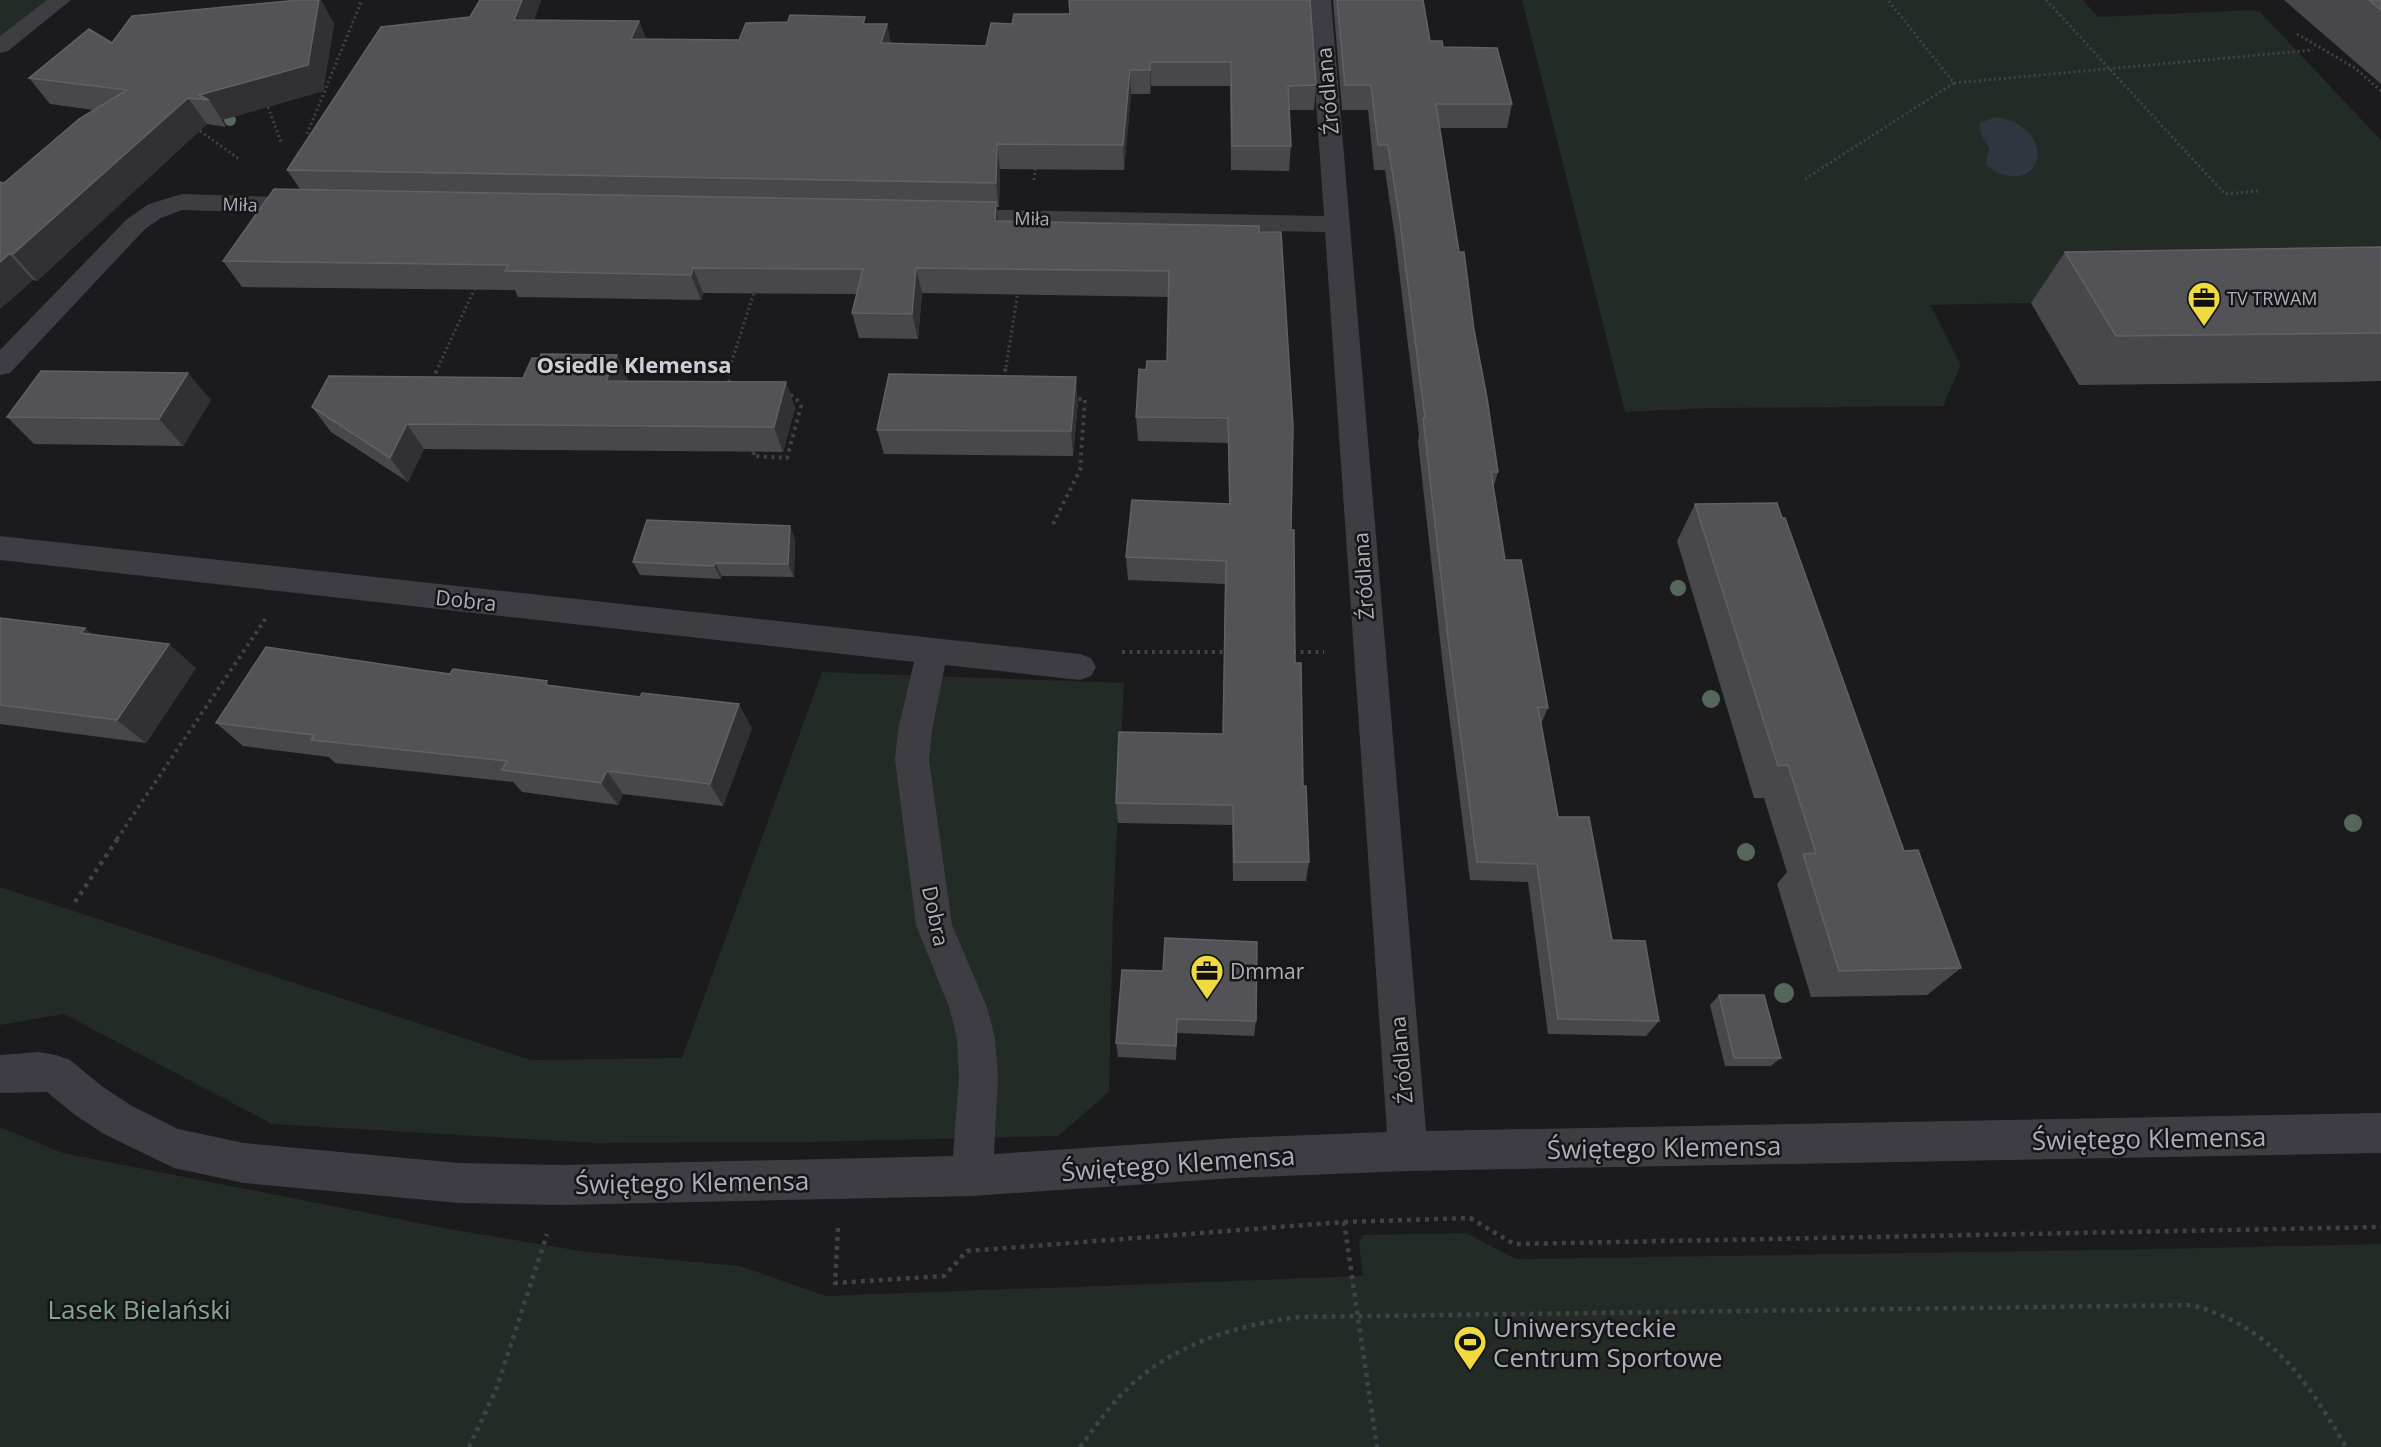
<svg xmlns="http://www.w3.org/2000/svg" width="2381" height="1447" viewBox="0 0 2381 1447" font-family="'Open Sans',sans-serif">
<rect width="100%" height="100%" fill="#1b1a1c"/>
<!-- green -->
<path fill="#222b25" d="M0,0H68L0,51Z
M1522,0H2083L2098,17L2252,10L2260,12L2381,140V347L2343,296L1930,305L1961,365L1943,406L1712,408L1625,412Z
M822,672L1124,683L1113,915L1109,1092L1058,1136L808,1142L595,1143L272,1124L64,1014L0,1025V887L531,1060L682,1058Z
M0,1127L63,1153L449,1229L587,1252L740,1266L826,1296L1363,1276L1359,1243L1363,1235L1466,1233L1516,1259L2160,1249L2381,1244V1447H0Z"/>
<!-- water -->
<path fill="#303540" d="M1996,117C2054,126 2046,186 2005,175C1996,173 1990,170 1986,163L1989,148L1981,134L1979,123Z"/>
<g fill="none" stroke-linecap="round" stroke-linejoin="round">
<!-- path-far2 -->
<path stroke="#414248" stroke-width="3" stroke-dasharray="2 3" stroke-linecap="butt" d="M2046,0L2225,194L2258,191
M2297,34L2355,68L2381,91
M1954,83L2313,50
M268,107L281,142
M196,128L239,159
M307,134L362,0
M1805,179L1954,83L1888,0
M1034,180L1036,164
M438,367L476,286
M730,367L755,289
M1006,367L1018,291"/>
<!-- path-far1 -->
<path stroke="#414248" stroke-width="4" stroke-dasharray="3 4.5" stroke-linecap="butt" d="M731,366L727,378L731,385
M1004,379L1006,366
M432,380L439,366
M754,452L753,456L787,458L801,406L795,397L787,394
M1053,524L1080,470L1085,399H1075
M1122,652H1228
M1293,652H1324
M117,839L266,618"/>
<!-- path -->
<path stroke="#414248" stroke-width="4.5" stroke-dasharray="4 5" stroke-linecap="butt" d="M75,902L118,838
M1344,1222L1470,1218L1514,1244L2381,1227
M838,1228L835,1283L944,1276L967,1251L1344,1222L1377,1447
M469,1447L496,1390L547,1234
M1080,1447C1093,1430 1105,1412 1120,1396C1167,1346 1232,1326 1298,1317L2192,1305C2273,1328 2305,1378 2346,1447"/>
<!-- street -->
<path fill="#3e3d43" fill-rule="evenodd" d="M47,0H71L8,51L0,53V36Z
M1309,0H1331L1426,1131L2381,1113V1153L1408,1171L1234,1178L972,1196L563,1205L459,1203L244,1183L174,1168L104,1134L75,1115L47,1092L0,1093V1055L39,1052L56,1055L70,1060L103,1087L132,1106L178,1129L244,1143L459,1163L563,1165L953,1156L959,1077L957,1038L949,1007L916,925L895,760L898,730L914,662L0,560V536L1080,654L1091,658L1096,667L1091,676L1080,680L945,665L932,730L929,760L952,925L987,1007L995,1038L998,1077L994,1154L1234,1138L1387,1132L1325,232L953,225L944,222L941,217L944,212L953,209L1324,216Z
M182,194L308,198L317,201L320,206L317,211L308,214L182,210L161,218L145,229L10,373L0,375V350L127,219L149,204Z"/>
</g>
<!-- trees -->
<g fill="#55675b">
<circle cx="230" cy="120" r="6"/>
<circle cx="1678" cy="588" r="8"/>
<circle cx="1711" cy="699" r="9"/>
<circle cx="2353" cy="823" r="9"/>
<circle cx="1746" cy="852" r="9"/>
<circle cx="1784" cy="993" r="10"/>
</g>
<!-- wall -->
<path fill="#48474b" d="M299,0H321L334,24L323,91L222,120L226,127L207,124L37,281L33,280L0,309L4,183L94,110L50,104L29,78Z
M480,0H541L534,20L639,21L646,39L739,40L867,24H887L891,44L986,46L1012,24L1070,14L1316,85L1314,110H1289L1291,146L1289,171L1231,170L1230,86H1151L1150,94H1131L1124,170L1000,169L999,207H996L998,221L1259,226L1291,530L1295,663L1303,786L1309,862L1306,881H1233L1232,825L1118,823L1116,803L1223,734L1225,584L1128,580L1126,557L1229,504L1228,443L1138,441L1136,417L1146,370L1167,361L1169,297L922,293L918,339L859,338L852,313L857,294L703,293L701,300L518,297L515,290L242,287L223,261L300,189L287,170L470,17Z
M1333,0H1423L1430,41L1443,47L1512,104L1507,128H1440L1459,252L1474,330L1498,472L1493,488L1505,560L1548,708L1541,724L1558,817L1612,940L1659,1021L1646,1036L1548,1034L1528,882L1470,880L1443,667L1418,442L1419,435L1395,238L1385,170H1374L1368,110H1342Z
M2284,0H2381V84Z
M2381,247V381L2344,382L2079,385L2031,303L2065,252Z
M617,355L628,381L786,382L795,408L783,452L424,449L408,482L331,432L312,407L523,378Z
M211,400L183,446L34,444L7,417Z
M1078,402L1073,456L884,454L877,430Z
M1695,504L1904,851L1961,968L1927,995L1811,997L1777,884L1787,872L1764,798H1754L1677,541Z
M795,539L794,577L722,576L721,579L640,575L633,562Z
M0,618L85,628L91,634L196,668L146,743L0,724Z
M421,670L550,685L752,728L723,806L623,794L618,805L522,792L513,782L335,763L329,757L243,746L216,723Z
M1122,970L1256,1021L1254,1036L1177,1033L1176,1060L1118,1057L1116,1043Z
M1719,995L1781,1058L1771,1066H1725L1710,1005Z"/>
<!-- shaded-wall -->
<path fill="#313033" d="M319,0H321L334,24L323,91L222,120L209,100L199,95Z
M522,0H541L525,44L514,20Z
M639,21L648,46L631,39Z
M887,24L892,48L881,43Z
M1150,62L1151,86L1150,94Z
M1130,70L1131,94L1124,170L1123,145Z
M188,98L207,124L37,281L13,254Z
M997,144L1000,169L999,207L996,183Z
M996,202L999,228L995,221Z
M9,254L33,280L0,309V262Z
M693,268L703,293L701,300L691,275Z
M916,268L922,293L918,339L912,314Z
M617,355L629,381L619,406L606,381Z
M188,373L211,400L183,446L159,419Z
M1076,377L1078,402L1073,456L1071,431Z
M786,382L795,408L783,452L774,427Z
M407,424L424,449L408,482L390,458Z
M790,526L795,539L794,577L788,564Z
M715,563L722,576L721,579L714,566Z
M85,628L114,653L81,633Z
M169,644L196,668L146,743L117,720Z
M739,704L752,728L723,806L710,784Z
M607,771L623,794L618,805L601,783Z
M1177,1019V1033L1176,1060V1046Z"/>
<!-- building -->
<path fill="#535257" stroke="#616067" stroke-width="1.5" d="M299,0H319L308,65L199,95L209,100L188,98L13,254H9L0,262V182L4,183L79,119L127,90L29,78L89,29L112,43L132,16Z
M480,0H522L514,20L639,21L631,39L739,40L746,23L788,22L790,15L865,17L863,24H887L881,43L986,46L991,23L1012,24L1014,14H1070L1069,0H1310L1316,85L1288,86L1291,146H1232L1231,62H1150V70H1130L1123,145L997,144L996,183L287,170L381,27L470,17Z
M1337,0H1423L1430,41H1442L1443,47L1497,48L1512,104H1436L1459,252H1464L1474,330L1487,398L1498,472H1491L1505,560H1521L1548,708L1538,707L1558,817H1589L1612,940L1645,941L1659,1021L1558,1019L1537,864L1477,862L1449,646L1423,418H1425L1399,214L1388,145H1378L1371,85H1345Z
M2369,0H2381V10Z
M274,189L996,202L995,221L1259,226V232H1281L1293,426L1291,530H1294L1295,663H1301L1303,786H1306L1309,862H1234L1233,805L1116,803L1119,732L1223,734L1226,561L1126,557L1132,500L1230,504L1228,418L1136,417L1139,369L1146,370L1147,361H1167L1169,271L916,268L912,314L852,313L863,269L693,268L691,275L505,271L508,265L223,261Z
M2381,247V333L2116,336L2065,252Z
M541,354L617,355L606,381L786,382L774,427L407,424L390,458L312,407L329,376L523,378L532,358H540Z
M41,371L188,373L159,419L7,417Z
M889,374L1076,377L1071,431L877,430Z
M1777,503L1782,518H1785L1904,851L1918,850L1961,968L1839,971L1803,854L1816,853L1788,765L1778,766L1695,504Z
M647,520L790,526L788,564L715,563L714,566L633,562Z
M0,618L85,628L81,633L169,644L117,720L0,705Z
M266,647L421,670L450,674L453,669L547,681L546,685L640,697L642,693L739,704L710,784L607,771L601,783L502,770L507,761L311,740L314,735L216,723Z
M1165,938L1257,942L1256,1021L1177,1019L1176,1046L1116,1043L1122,970L1163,971Z
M1719,995H1764L1781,1058H1734Z"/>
<!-- icons -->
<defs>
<symbol id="office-pin" viewBox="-11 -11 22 30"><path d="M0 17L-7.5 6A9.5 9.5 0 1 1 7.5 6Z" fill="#efda40" stroke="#161517"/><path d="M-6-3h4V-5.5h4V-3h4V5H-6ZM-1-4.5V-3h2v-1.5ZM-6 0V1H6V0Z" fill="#111"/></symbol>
<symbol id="stadium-pin" viewBox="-11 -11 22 30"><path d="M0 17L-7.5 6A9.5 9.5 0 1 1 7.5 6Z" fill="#efda40" stroke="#161517"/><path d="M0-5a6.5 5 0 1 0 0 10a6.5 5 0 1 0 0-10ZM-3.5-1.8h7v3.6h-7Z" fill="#111"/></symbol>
</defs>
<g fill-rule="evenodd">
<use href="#office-pin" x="2185" y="279" width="38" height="52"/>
<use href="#office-pin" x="1188" y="952" width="38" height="52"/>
<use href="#stadium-pin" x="1451" y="1323" width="38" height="52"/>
</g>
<g text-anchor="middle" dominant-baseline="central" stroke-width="5" stroke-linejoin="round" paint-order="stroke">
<!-- far-street labels -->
<g font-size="18" fill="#adaebb" stroke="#161517">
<text transform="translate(240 204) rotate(2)">Miła</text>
<text transform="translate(1032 218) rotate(1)">Miła</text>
</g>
<!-- far-poi labels -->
<g font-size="18" fill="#adaebb" stroke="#161517" text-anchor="start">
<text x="2227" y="298">TV TRWAM</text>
</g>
<!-- street labels -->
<g font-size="21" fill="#adaebb" stroke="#161517">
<text transform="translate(1327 91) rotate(-95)">Źródlana</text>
<text transform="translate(1363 576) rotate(-94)">Źródlana</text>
<text transform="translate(466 600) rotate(6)">Dobra</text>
<text transform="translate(936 916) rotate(78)">Dobra</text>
<text transform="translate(1401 1060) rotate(-95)">Źródlana</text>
</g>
<!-- poi labels -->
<g font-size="21" fill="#adaebb" stroke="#161517" text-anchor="start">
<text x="1230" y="971">Dmmar</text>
</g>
<!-- neighbourhood labels -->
<g font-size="22" font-weight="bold" fill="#ceced8" stroke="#161517">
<text x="634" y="364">Osiedle Klemensa</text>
</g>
<!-- near-street labels -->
<g font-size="26" fill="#adaebb" stroke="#161517">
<text transform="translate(2149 1138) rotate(-1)">Świętego Klemensa</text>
<text transform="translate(1664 1147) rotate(-1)">Świętego Klemensa</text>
<text transform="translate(1178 1163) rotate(-4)">Świętego Klemensa</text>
<text transform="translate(692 1182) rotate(-1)">Świętego Klemensa</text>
</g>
<!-- near-park labels -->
<g font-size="26" fill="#85a68e" stroke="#161517">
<text x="139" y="1309">Lasek Bielański</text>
</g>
<!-- near-poi labels -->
<g font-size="26" fill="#adaebb" stroke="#161517" text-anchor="start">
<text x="1493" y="1327">Uniwersyteckie<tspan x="1493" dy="30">Centrum Sportowe</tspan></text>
</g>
</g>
</svg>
